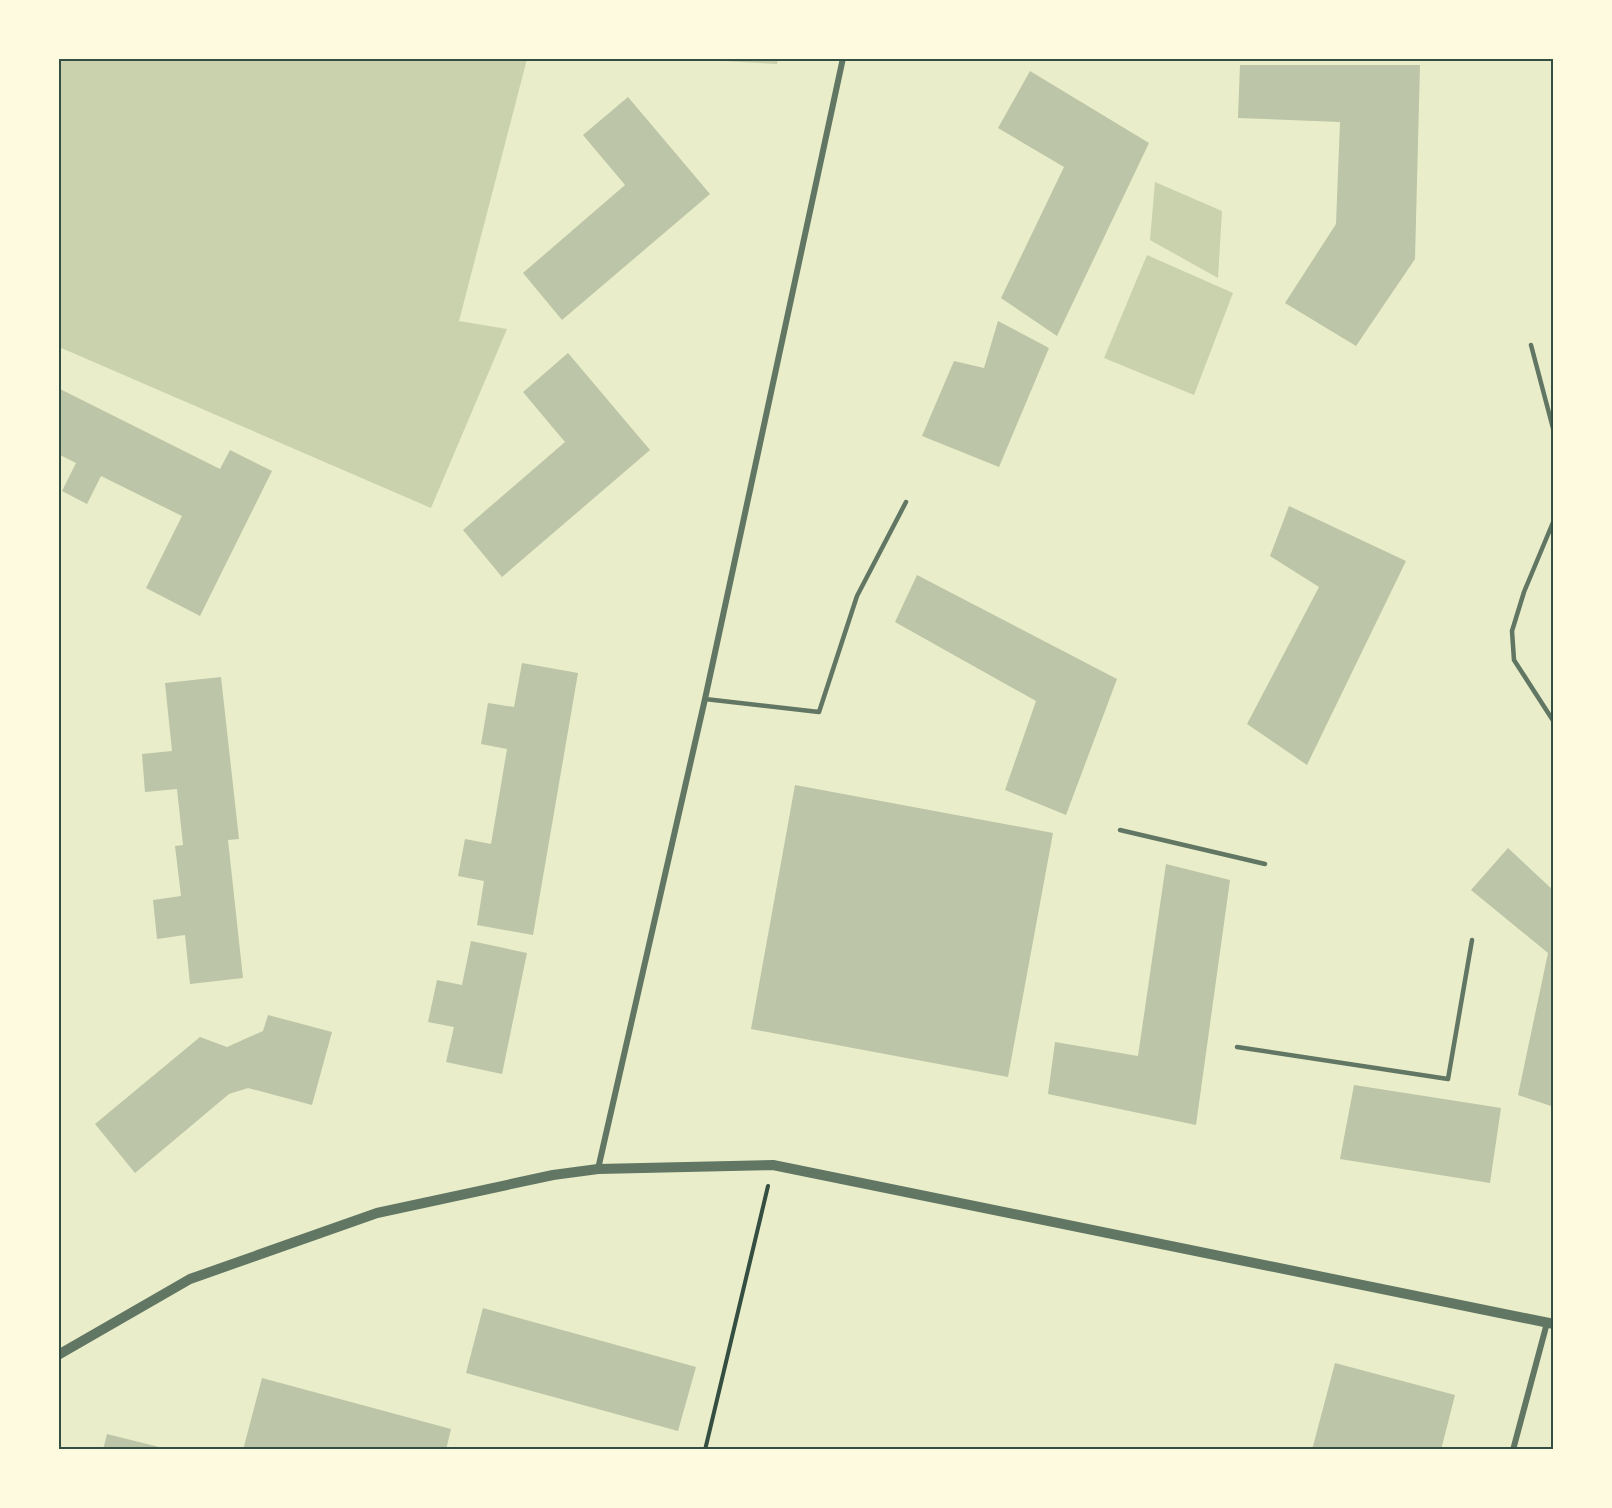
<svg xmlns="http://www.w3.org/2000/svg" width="1612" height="1508" viewBox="0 0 1612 1508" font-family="Montserrat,sans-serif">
<rect width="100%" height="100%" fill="#e9edc9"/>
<!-- green -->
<path fill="#cad2ad" d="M59,58L527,59L459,321L507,329L431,508L59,347Z
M687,59L778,58V59L777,64Z
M1155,182L1222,211L1218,278L1150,240Z
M1147,255L1233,293L1194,395L1104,358Z"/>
<!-- building -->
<path fill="#bcc5a7" d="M1240,65H1420L1415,259L1356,346L1285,303L1336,224L1340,122L1238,118Z
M1030,71L1149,143L1057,336L1001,298L1064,167L998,128Z
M628,97L710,194L562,320L523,273L625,185L583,135Z
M998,321L1049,348L999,467L922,436L954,361L984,368Z
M568,353L650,450L502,577L463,530L565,442L523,392Z
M58,388L220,469L230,450L272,471L200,616L146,588L182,516L101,476L87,504L62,491L76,463L58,454Z
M1289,506L1406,561L1307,765L1247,724L1319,587L1270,556Z
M917,575L1117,679L1066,815L1005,790L1036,701L895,622Z
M522,663L578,673L533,935L477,925L484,881L458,876L465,839L491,844L507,749L481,744L488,703L514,707Z
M221,677L239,839L228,840L243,978L190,984L185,935L157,939L153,900L181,896L175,846L183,845L177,789L145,792L142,754L172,751L165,683Z
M795,785L1053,833L1008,1077L751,1029Z
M1508,848L1554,891V1107L1518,1095L1548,953L1471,890Z
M1166,864L1230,880L1196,1125L1048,1094L1055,1042L1138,1056Z
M471,941L527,953L502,1074L446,1062L454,1027L428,1022L437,980L462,985Z
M268,1015L332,1032L312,1105L248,1088L229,1094L135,1173L95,1124L200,1037L227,1047L263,1031Z
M1354,1085L1501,1108L1490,1183L1340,1159Z
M483,1308L696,1367L678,1431L466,1373Z
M1335,1363L1455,1395L1441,1450H1312Z
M262,1378L451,1429L446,1450H243Z
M107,1434L167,1449V1450H103Z"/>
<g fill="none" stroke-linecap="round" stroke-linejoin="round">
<!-- path -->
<path stroke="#344e41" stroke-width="4" d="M705,1450L768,1186"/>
<!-- service -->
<path stroke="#617663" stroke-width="4.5" d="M1531,345L1554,432
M1554,520L1524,592L1512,631L1514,660L1554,722
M705,699L819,712L857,596L906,502
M1120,830L1265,864
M1237,1047L1448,1079L1472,940"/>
<!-- minor -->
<path stroke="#617663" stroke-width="6" d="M598,1169L705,699L843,58
M1513,1450L1547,1323"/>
<!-- tertiary -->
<path stroke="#617663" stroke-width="10" d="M58,1355L190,1279L377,1213L553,1175L598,1169L773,1165L1554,1324"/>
</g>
<!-- border -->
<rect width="1612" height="1508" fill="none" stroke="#fefae0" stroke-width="120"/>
<rect x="60" y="60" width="1492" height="1388" fill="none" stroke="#344e41" stroke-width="2"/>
</svg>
